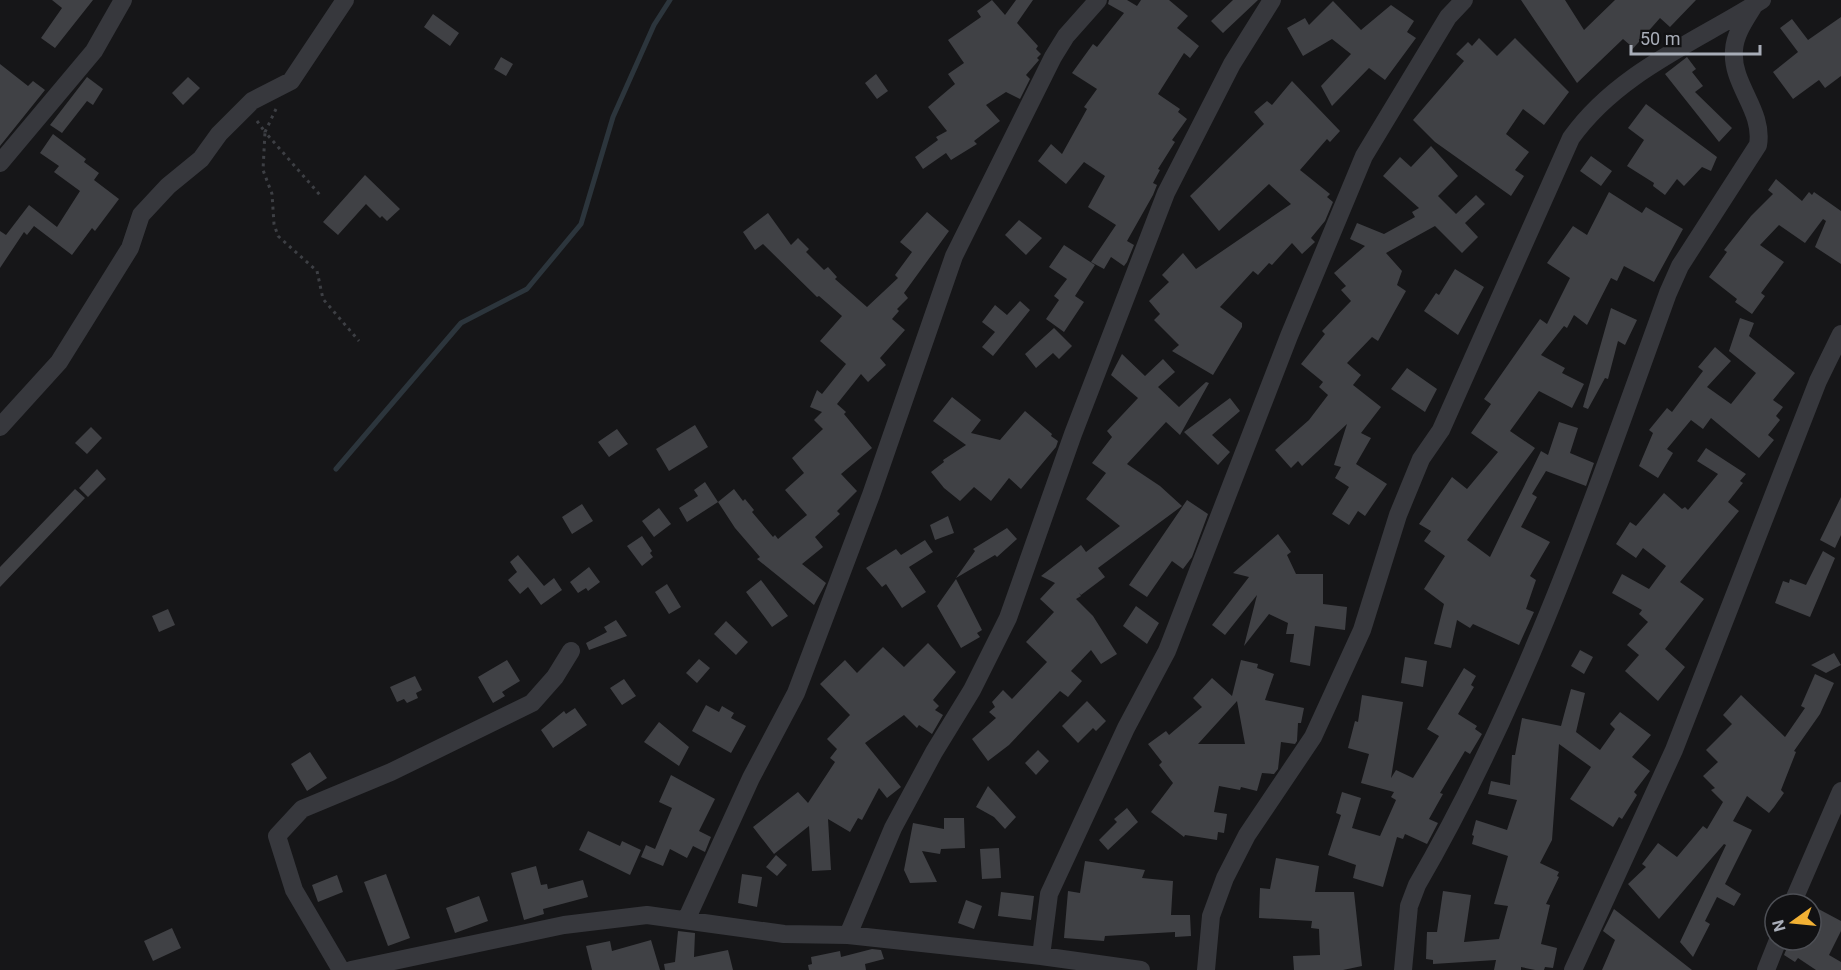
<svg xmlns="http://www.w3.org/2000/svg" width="1841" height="970" viewBox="0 0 1841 970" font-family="Roboto,sans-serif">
<rect width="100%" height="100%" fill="#161618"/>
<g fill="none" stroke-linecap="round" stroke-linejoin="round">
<!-- stream -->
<path stroke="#2c353c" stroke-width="5" d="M336,469L461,323L527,289L581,224L613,117L654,25L670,0"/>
</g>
<!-- building -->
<path fill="#404145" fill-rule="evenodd" d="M52,0H93L55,48L41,38L62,8Z
M992,0L1005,15L1016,0H1033L1017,23L1038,46L1036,49L1041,54L1037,58L1039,60L1026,75L1030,79L1020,99L1006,92L986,105L1000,121L974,141L977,144L951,160L946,153L923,169L915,157L938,140L936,137L947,131L928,107L955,84L948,74L964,63L948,40L981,17L977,11Z
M1109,0H1127L1137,6L1141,0H1169L1188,16L1177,28L1199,46L1190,58L1184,53L1158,94L1180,109L1178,112L1187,119L1172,140L1175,142L1158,169L1160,170L1153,183L1157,185L1153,195L1127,241L1134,245L1127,262L1124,266L1111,257L1104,269L1091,262L1116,225L1088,207L1105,176L1084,162L1066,184L1038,161L1051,144L1062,154L1087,109L1084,107L1097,89L1072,73L1093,44L1097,47L1124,13L1108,4Z
M1233,0H1258L1223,33L1211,21Z
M1521,0H1565L1584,30L1615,0H1696L1670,27L1660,18L1630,52V45L1623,39L1577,83Z
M1333,1L1361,30L1391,5L1414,21L1407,32L1416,38L1385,80L1369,68L1332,106L1321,86L1351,54L1332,39L1303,56L1287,28L1305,18L1309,25Z
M433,14L459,33L450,46L424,27Z
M1841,17V76L1825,88L1819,80L1793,99L1773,72L1798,52L1780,28L1792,19L1808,40Z
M1479,38L1497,56L1515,38L1569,92L1544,125L1523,109L1506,134L1529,152L1515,170L1524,176L1511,196L1435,142L1413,120L1464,61L1456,54L1468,42L1472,46Z
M501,57L513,64L506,76L494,69Z
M1687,57L1696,69L1692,72L1703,86L1695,92L1732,128L1719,142L1665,74Z
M0,64L28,86L33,81L45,90L0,146Z
M876,74L888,91L877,99L865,83Z
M87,77L103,89L93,105L87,101L62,133L50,125Z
M188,77L200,88L183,105L172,93Z
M1292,81L1340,131L1330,142L1327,139L1300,170L1330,194L1327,197L1333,202L1325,221L1311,238L1315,242L1302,254L1292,243L1272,265L1269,263L1258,275L1253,271L1220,307L1242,323V327L1213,375L1172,351L1179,345L1154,320L1160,314L1149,301L1169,282L1162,275L1183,253L1196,269L1291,204L1269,184L1219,231L1190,196L1264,124L1254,112L1267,101L1272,105Z
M1646,104L1717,157L1711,171L1702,167L1684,186L1677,179L1665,195L1653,186L1654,183L1627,166L1644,140L1628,128Z
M53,134L86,159L84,162L99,173L94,180L119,199L95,231L92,228L72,255L34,226L27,235L24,232L0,268V231L6,235L29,205L57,227L80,191L54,172L59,166L40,153Z
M1431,146L1458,176L1438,196L1456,214L1476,195L1485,204L1465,223L1478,237L1462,253L1435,226L1386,253L1402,271L1397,285L1406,291L1378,341L1372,337L1347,363L1361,375L1353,385L1381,407L1361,433L1371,438L1356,464L1387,484L1365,516L1358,511L1349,525L1332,514L1349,487L1335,478L1341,467L1334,465L1347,424L1302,466L1298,461L1291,468L1275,450L1309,420L1328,395L1319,387L1323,382L1301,364L1325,334L1322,331L1351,301L1341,290L1346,286L1334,273L1365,246L1350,239L1357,223L1384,234L1415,217L1412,212L1419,208L1383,176L1400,157L1411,167Z
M1591,156L1612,171L1601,186L1580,171Z
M365,175L400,209L387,221L382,216L380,218L366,204L338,235L323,222Z
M1776,179L1802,201L1809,192L1812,195L1814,192L1841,211V264L1815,247L1826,221L1823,219L1805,243L1779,225L1760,245L1784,262L1761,293L1765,296L1752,314L1735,302L1737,299L1709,277L1727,252L1724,250L1751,216L1773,194L1768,190Z
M1609,192L1642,213L1646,207L1683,229L1654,282L1624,266L1617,281L1611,278L1587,325L1574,315L1567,328L1564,326L1541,355L1565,368L1562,373L1584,384L1572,408L1539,391L1510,431L1535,448L1467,540L1490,557L1541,451L1548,455L1559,422L1578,428L1570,453L1594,463L1586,486L1546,471L1532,494L1537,497L1521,527L1550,542L1530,576L1536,580L1526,609L1534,612L1519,645L1473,624L1470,628L1457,620L1451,648L1434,644L1444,604L1424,589L1445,556L1424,541L1431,531L1419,524L1452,477L1467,489L1498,452L1471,433L1491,404L1484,399L1540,319L1547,324L1570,278L1547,263L1573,226L1587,235Z
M927,212L949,231L904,293L908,298L897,309L899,311L892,319L905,330L880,358L886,365L868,382L861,374L837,404L846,412L844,414L872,448L841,474L857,491L837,511L840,514L815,537L823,547L802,564L826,583L814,605L757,559L760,557L735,528L718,502L734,489L743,501L745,499L754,510L752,512L773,537L775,535L778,539L807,515L785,490L804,473L792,458L823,429L814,420L822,412L810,407L817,390L822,394L846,364L820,341L842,316L819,296L817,297L763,244L755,250L743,232L768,213L791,245L798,238L809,249L806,252L824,270L828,267L837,277L835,279L867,307L898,278L895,275L912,252L900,242Z
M1019,220L1042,238L1026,255L1005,235Z
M1064,245L1095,265L1075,296L1084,302L1064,332L1046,319L1059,300L1054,296L1067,279L1049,267Z
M1455,269L1484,287L1458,335L1424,311L1436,293L1439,295Z
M1020,301L1030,310L993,356L982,347L995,332L982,322L995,305L1007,315Z
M1611,308L1637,320L1625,345L1618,341L1608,379L1605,378L1588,409L1583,407Z
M1740,318L1754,323L1749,336L1795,373L1773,400L1783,407L1776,416L1780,420L1768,435L1774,440L1759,458L1711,418L1703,429L1691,420L1667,449L1673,453L1658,478L1639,466L1653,433L1649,430L1667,408L1672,412L1703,371L1698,367L1715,347L1731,361L1707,387L1731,404L1756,373L1729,351Z
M1054,328L1072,346L1059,359L1053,353L1036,368L1025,354Z
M1122,354L1145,376L1163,359L1175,372L1158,387L1179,407L1206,382L1209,383L1180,435L1166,422L1127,464L1160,486L1182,506L1098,568L1105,577L1081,595L1079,593L1081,596L1076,599L1093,616L1117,654L1101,664L1091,650L1071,671L1082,681L1068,697L1060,691L1009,745L988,761L972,739L996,718L989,712L995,707L992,702L1003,690L1012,699L1047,662L1026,642L1054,612L1040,599L1055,583L1041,576L1081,545L1086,552L1120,526L1086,499L1106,473L1092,463L1112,437L1107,431L1138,398L1111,375Z
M1407,368L1437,389L1425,412L1391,389Z
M952,397L981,420L971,433L1000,440L1025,411L1052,434L1051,436L1058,441L1056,447L1021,489L1009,478L991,501L974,487L960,501L944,488L931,472L944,462L943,460L966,445L933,421Z
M1230,398L1240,411L1212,435L1230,452L1218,465L1184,432Z
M695,425L708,447L669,471L656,449Z
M91,427L102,438L87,454L75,443Z
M617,429L628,444L609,457L598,442Z
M1706,448L1746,474L1740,481L1743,483L1728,502L1739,511L1680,582L1704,599L1665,649L1685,667L1658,701L1625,671L1639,655L1627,645L1648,622L1639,614L1642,610L1612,593L1622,574L1649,589L1666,566L1643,548L1636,558L1616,544L1630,522L1636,526L1664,493L1682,509L1685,507L1688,510L1718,474L1697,461Z
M97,469L106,479L88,497L79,488Z
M705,482L718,502L687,522L679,508L698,496L694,490Z
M75,489L85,498L0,587V567Z
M1841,497V535L1835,548L1820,540Z
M1187,500L1208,514L1192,557L1183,569L1172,561L1147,597L1129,585Z
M582,504L593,521L572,534L562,517Z
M659,508L671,524L654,537L642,521Z
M948,516L954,533L935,540L930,525Z
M1007,528L1017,539L997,557L995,555L956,578L975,551L973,549Z
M1278,534L1291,552L1287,555L1296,574H1323V604L1347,607L1345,630L1315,626L1310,666L1290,662L1294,634H1286L1288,623L1269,614L1244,646L1257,595L1225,635L1212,625L1249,577L1233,573Z
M642,536L652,551L650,553L653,557L642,566L627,546Z
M925,540L933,552L909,567L926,592L902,608L886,584L882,587L866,568L896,549L901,555Z
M1823,551L1835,558L1810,617L1775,603L1783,581L1789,583L1790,579L1806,585Z
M518,555L544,586L554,578L562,590L541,605L528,587L520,594L508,580L517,572L510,562Z
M589,567L600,582L588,591L586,588L578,593L570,582Z
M956,579L982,630L977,633L980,637L961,648L937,606Z
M761,580L788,616L772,627L746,592Z
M667,584L681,607L669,614L655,592Z
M1136,606L1159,623L1147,644L1123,626Z
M168,609L175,625L159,632L152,616Z
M616,620L627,636L589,650L586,643L607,632L604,627Z
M726,621L748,642L736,655L714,634Z
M928,643L956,672L933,700L939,706L935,710L943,715L932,734L919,725L917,728L904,715L865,743L901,787L887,798L879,788L862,820L858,818L850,832L828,819L831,870L812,871L809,826L774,854L753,827L798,792L808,803L835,762L830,758L837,749L827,739L850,715L820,684L845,660L857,673L883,647L904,667Z
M1580,650L1593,657L1584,674L1571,666Z
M1834,653L1841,665L1826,673L1811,665Z
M1405,657L1427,661L1423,687L1401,683Z
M699,659L710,668L697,683L686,673Z
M507,660L520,681L502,692L505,696L493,703L478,677Z
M1241,660L1258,664L1257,668L1274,674L1265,700L1304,708L1301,723H1298L1297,741L1295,744L1281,742L1278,769L1274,774L1262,773L1257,791L1241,787L1240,790L1219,786L1214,812L1227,814L1224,833L1218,832L1217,840L1185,835L1184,837L1151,812L1173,783L1159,765L1162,762L1148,744L1166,731L1169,735L1202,707L1193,698L1212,678L1232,696ZM1237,701L1245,744H1198L1228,711Z
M1464,668L1476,676L1471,685L1474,687L1458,714L1477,726L1475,729L1482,734L1470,754L1465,751L1440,793L1443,794L1429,819L1438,823L1427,844L1405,834L1403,839L1397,837L1383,887L1353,878L1356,865L1328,855L1341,815L1336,813L1342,792L1361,798L1352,828L1380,836L1396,800L1391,797L1394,792L1361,783L1369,754L1348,748L1355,721L1358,722L1362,695L1403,702L1391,778L1396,770L1413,778L1439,736L1427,729Z
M1815,674L1834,683L1820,714L1794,751L1796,752L1781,790L1784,793L1774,807L1769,813L1747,796L1733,821L1752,830L1725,884L1741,894L1734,906L1717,897L1705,921L1710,924L1693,957L1680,942L1726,845L1724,844L1659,919L1628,884L1646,867L1642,864L1658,843L1677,857L1703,826L1707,829L1723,802L1711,790L1715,788L1703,776L1718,762L1706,750L1732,724L1723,715L1741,695L1785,737L1805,708L1801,706Z
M415,676L422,690L416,693L418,698L407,703L404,699L397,702L390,687Z
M624,679L636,696L622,705L610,688Z
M1571,689L1585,693L1576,732L1600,750L1615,729L1610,724L1620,712L1651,735L1632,757L1650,771L1634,792L1637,795L1622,819L1619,817L1613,827L1570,799L1591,767L1559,744L1552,840L1540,863L1559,872L1557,876L1559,877L1546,904L1550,905L1541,944L1557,948L1553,968L1545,967L1544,970H1535L1521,967V970H1494L1496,960L1433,964V960L1426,959L1427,932H1437L1443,891L1471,895L1464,942L1499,939L1508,906L1494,904L1508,856L1472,844L1474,836L1472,835L1476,820L1507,830L1517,800L1488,794L1491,781L1510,785L1512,755H1515L1522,718L1561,726Z
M1087,701L1106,721L1096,731L1093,728L1078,743L1062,726Z
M706,705L719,712L722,706L734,713L731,718L746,726L731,753L692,731Z
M575,708L587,725L553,748L541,730L564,711L566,714Z
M659,722L689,747L679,766L644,742Z
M1038,750L1049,761L1036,775L1025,763Z
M310,752L327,778L307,791L291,764Z
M671,775L715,799L699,831L711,837L705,852L693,846L687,858L670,849L663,866L641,857L646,845L655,849L672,808L659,802Z
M988,786L1016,817L1005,829L994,817L976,807Z
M1127,808L1138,822L1108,850L1099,840L1117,822L1114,819Z
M944,818H964L965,848L941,849L940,854L922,851L937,882L910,883L904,870L913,823L944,829Z
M588,831L620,846L622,841L641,850L630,875L579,850Z
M999,848L1001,878L982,879L980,849Z
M776,855L787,865L777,876L766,867Z
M1276,858L1319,866L1315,892H1354L1362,966L1343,970H1294L1293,956L1320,955L1319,929L1311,928L1312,921L1259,918L1260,888L1270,889Z
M1085,861L1145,870L1142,878L1173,881L1171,915H1190L1191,936L1175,937V932L1105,936L1104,941L1064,938L1068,891L1080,893Z
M536,866L541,885L547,884L548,889L583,880L588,897L543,909L544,914L524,920L511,873Z
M386,874L410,938L388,946L364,882Z
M742,874L762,877L757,907L738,903Z
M337,875L343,892L318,902L312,885Z
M1001,892L1034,896L1031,920L998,916Z
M479,896L488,921L455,933L446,908Z
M966,900L982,906L974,929L958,923Z
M1811,905L1841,921V931L1829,955L1841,962V970H1816L1798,958L1795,962L1784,955L1790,940H1811Z
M1614,909L1692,970H1602L1615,940L1603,931Z
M172,928L181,948L153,961L144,941Z
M678,931L695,933L694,957L728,950L733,970H665L664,964L675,962Z
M651,940L660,970H592L586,946L610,941L612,951Z
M872,949L881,950L884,959L865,964L866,970H809L808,965L812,964L811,957L840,951L841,957Z"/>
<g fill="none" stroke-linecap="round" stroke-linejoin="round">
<!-- path -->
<path stroke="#3d3f44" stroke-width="3" stroke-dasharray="3 4.5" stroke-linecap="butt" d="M276,109L265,132L320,195
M257,121L265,132L263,170L272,194L274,224L278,236L317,271L323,299L359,341"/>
<!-- minor -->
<path stroke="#37383d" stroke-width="18" d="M0,163L94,51L123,0
M0,427L59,362L130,248L141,215L168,186L201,159L219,134L252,101L291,81L345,0
M1792,904L1841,791
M687,918L751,778L796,693L871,495L954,256L1053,57L1066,36L1098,0
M848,935L893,828L934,752L972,690L1008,618L1073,434L1166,193L1232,64L1272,0
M1041,956L1049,894L1126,728L1167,651L1289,336L1364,156L1448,17L1464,0
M341,970L294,890L277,836L302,809L391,772L532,703L555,677L571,651
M351,970L564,925L647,915L784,934L848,935L1041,956L1141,970
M1206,970L1211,916L1225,878L1247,835L1313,737L1362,630L1398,515L1421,459L1441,430L1571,138C1618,72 1696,42 1762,0
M1403,970L1409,906L1417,885C1525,699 1595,495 1668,293L1680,266L1758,145C1764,110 1731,85 1734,50C1735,34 1745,20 1753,7
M1573,970L1674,750L1818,381L1841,334
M1766,970L1778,940"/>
</g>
<!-- north arrow -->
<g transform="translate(1793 922) rotate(255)"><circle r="28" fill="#111113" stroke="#4d4f55" stroke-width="1.5"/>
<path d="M0-4.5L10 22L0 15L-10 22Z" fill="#f2b134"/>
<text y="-9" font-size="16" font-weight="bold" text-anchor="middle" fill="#a8adb8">N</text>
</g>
<!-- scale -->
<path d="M1631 45v9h129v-9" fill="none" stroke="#a8adb8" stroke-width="3"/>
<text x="1640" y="45" font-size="18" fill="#a8adb8" stroke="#111113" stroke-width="4.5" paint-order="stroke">50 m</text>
</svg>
